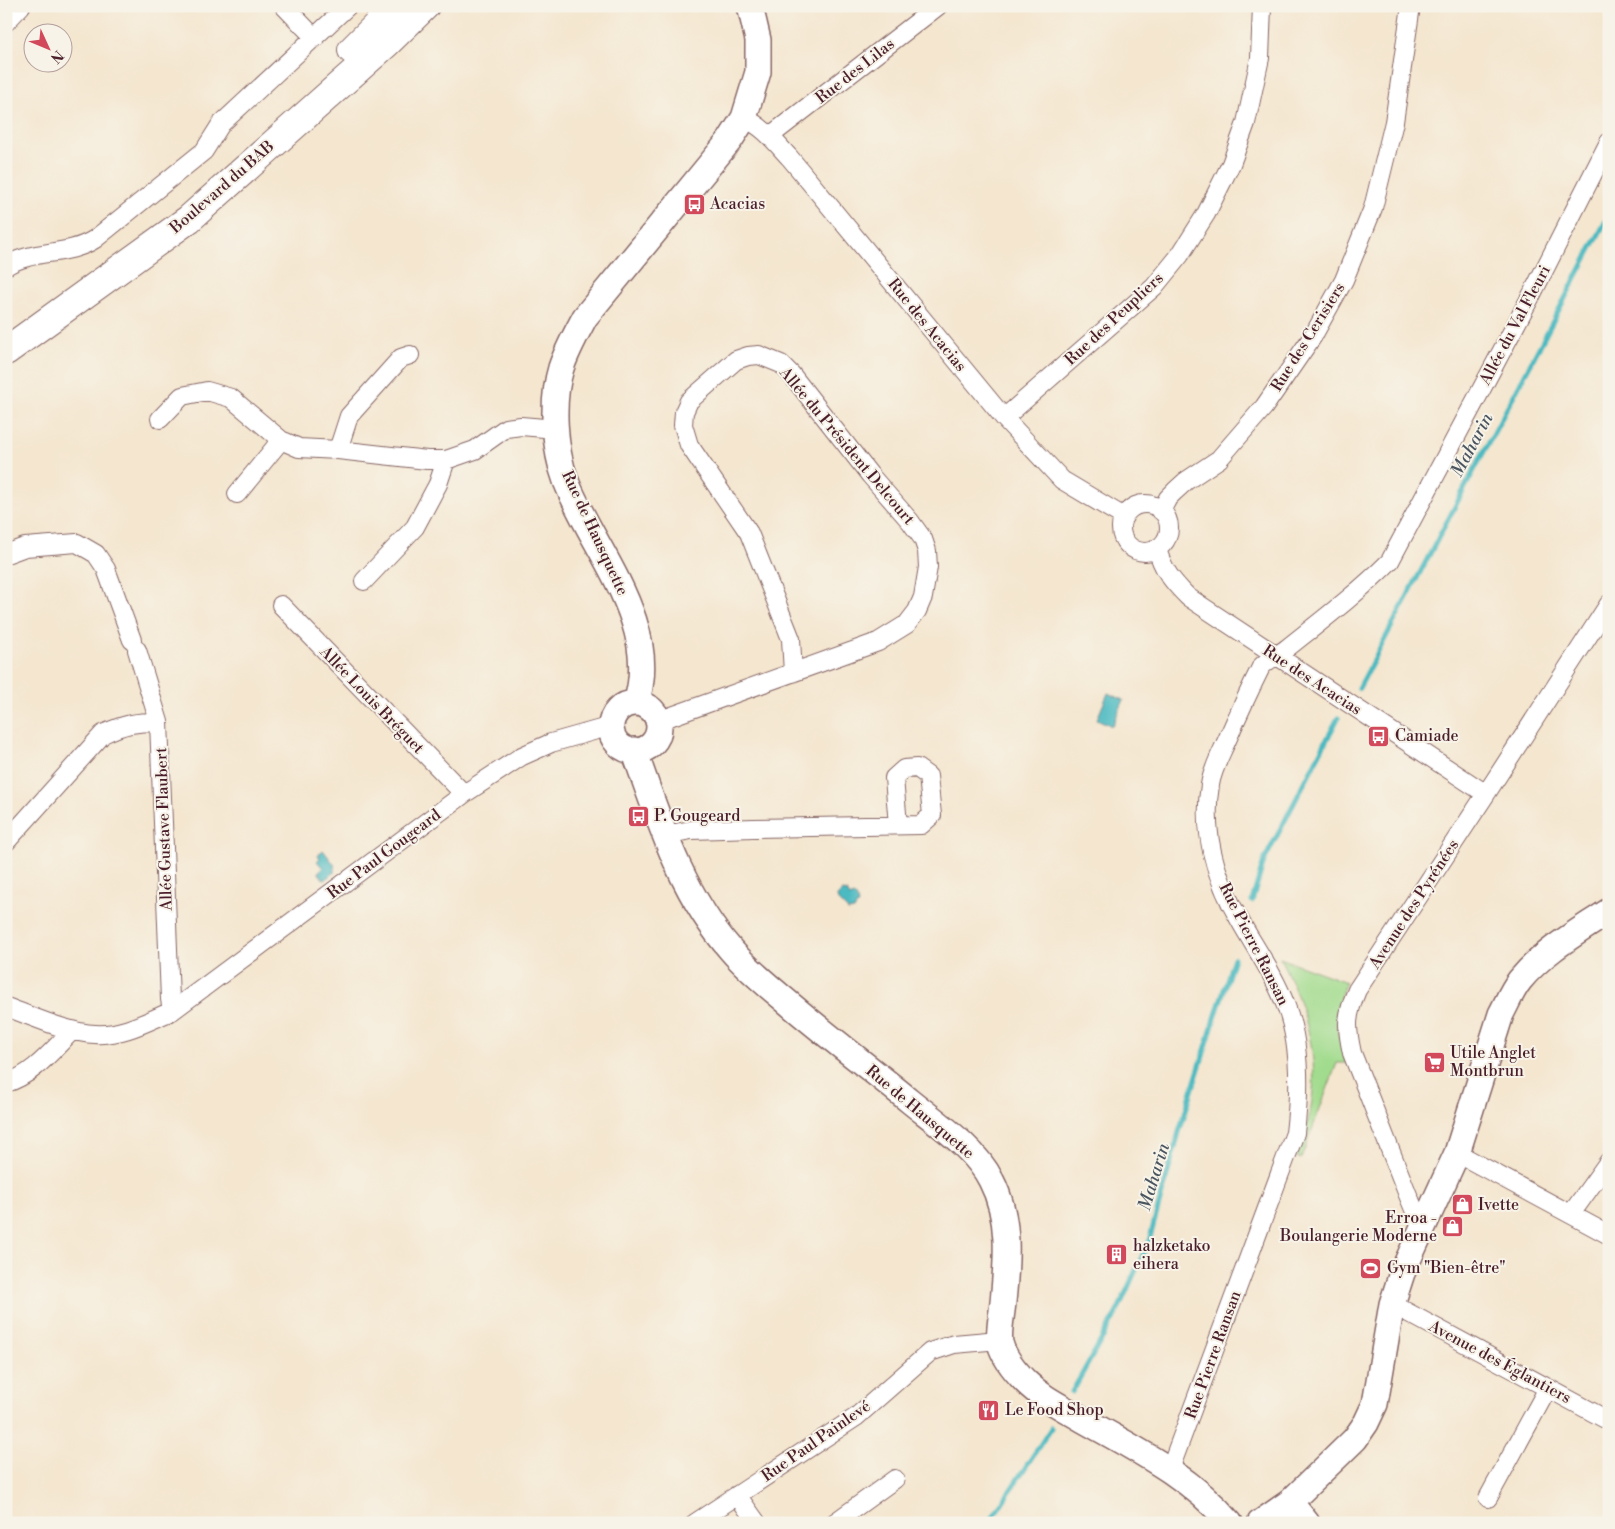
<svg xmlns="http://www.w3.org/2000/svg" width="1615" height="1529" viewBox="0 0 1615 1529" font-family="'Libre Bodoni',serif">
<rect width="100%" height="100%" fill="#f7f3e8"/>
<filter id="ink" filterUnits="userSpaceOnUse"><feTurbulence type="fractalNoise" baseFrequency=".02" numOctaves="2"/><feDisplacementMap in="SourceGraphic" scale="10" xChannelSelector="R" yChannelSelector="G"/><feConvolveMatrix kernelMatrix="1 2 1 2 8 2 1 2 1" color-interpolation-filters="sRGB"/></filter>
<filter id="wash" filterUnits="userSpaceOnUse"><feTurbulence type="fractalNoise" baseFrequency=".0096" numOctaves="4" result="noise"/><feDisplacementMap in="SourceGraphic" scale="20" xChannelSelector="R" yChannelSelector="G"/><feGaussianBlur stdDeviation="1.12" result="paint"/><feColorMatrix in="noise" values="0 0 0 0 0 0 0 0 0 0 0 0 0 0 0 0 0 1.4 0 .05"/><feComposite in="paint" operator="in"/></filter>
<g filter="url(#wash)">
<rect width="100%" height="100%" fill="#f4e6cf"/>
<!-- green -->
<path fill="#a1db8d" stroke="#767d5c" d="M1280,958L1346,982C1331,1015 1336,1030 1346,1063H1337L1301,1159L1297,1157C1326,1082 1315,1027 1280,958Z"/>
<!-- water -->
<path fill="#4bbac1" stroke="#4a6c76" d="M1108,693L1124,700L1112,726L1097,719Z
M323,850L334,864L335,872L324,880L318,872L323,868L317,861L320,858L318,855Z
M842,891L847,892L850,897L853,895L856,897L858,904L854,910L848,911L838,901L837,896Z"/>
<g fill="none" stroke-linecap="round" stroke-linejoin="round">
<!-- stream -->
<path stroke="#4bbac1" stroke-width="5" d="M1359,688L1609,215
M1252,901L1264,861L1338,718
M1072,1392L1117,1312L1149,1241L1179,1132L1234,958
M989,1523L1051,1428"/>
</g>
</g>
<g filter="url(#ink)">
<g fill="none" stroke-linecap="round" stroke-linejoin="round">
<defs>
<path id="street" d="M284,6L315,38
M6,22L21,6
M744,118C763,126 776,143 790,158L1004,418L1062,480L1124,517
M770,136L938,6
M6,266C32,249 67,257 95,239L204,151L221,124L348,6
M1004,418L1154,287L1180,255L1206,214L1231,164L1246,123L1260,58L1262,6
M160,419L182,396L207,391L231,398L281,440L299,448L338,450L427,460H446L475,450L506,428L521,426L556,429
M338,450L349,416L401,358L410,355
M237,494L281,440
M1121 528a24 24 0 1 1 48 0a24 24 0 1 1-48 0Z
M1161,511L1168,498L1175,491L1186,481L1219,459L1264,407L1313,336L1344,280L1373,208L1394,122L1411,6
M1157,548C1162,569 1173,582 1188,597L1486,794
M6,554L25,547L77,543L96,554L106,569L132,640
M364,581L415,527L438,484L446,460
M281,605L464,794
M137,650L159,722L170,999L172,1011
M658,721L878,642L907,624L917,611L923,597L928,567L927,551L923,539L910,521L870,475L791,374L781,364L759,355L748,356L736,360L689,401L684,412L683,425L689,445L749,533L791,639L793,673
M665,835L691,830L754,828L921,825L932,815L928,776L917,768L904,769L894,778L898,825
M6,842L103,734C124,724 135,722 159,722
M6,1007C32,1016 68,1033 95,1034C122,1036 148,1021 172,1011L464,794L522,756L551,743L611,726
M6,1083C34,1075 53,1049 73,1030
M1457,1153L1609,1235
M1571,1214L1609,1161
M1424,1227L1418,1219L1408,1195L1352,1053C1346,1026 1346,1016 1357,990L1486,794L1609,604
M1392,1304L1609,1421
M1170,1469L1295,1133C1300,1091 1301,1045 1286,1006C1274,974 1255,948 1239,919C1216,879 1202,832 1210,785C1212,770 1221,754 1227,740C1238,715 1249,691 1261,667C1268,659 1277,656 1286,649C1321,621 1358,593 1390,561L1531,296L1609,142
M737,1495L757,1523
M1488,1498L1548,1388
M695,1523L856,1417L930,1352L954,1344L999,1340
M834,1523L895,1479"/>
<path id="secondary" d="M636,703C662,624 593,550 566,481C554,449 551,401 561,368C567,350 576,334 585,317L730,140L744,118L758,72V40L750,6
M611 727a24 24 0 1 1 48 0a24 24 0 1 1-48 0Z
M634,750C659,820 681,893 731,950C749,971 772,989 792,1006C831,1039 871,1069 910,1101C937,1123 975,1148 991,1180C1011,1218 1007,1261 1003,1302C1002,1315 998,1331 1000,1343C1004,1358 1015,1371 1026,1382C1042,1398 1062,1407 1082,1419C1135,1449 1189,1475 1230,1523
M1290,1502L1307,1523
M1260,1523L1290,1502L1355,1439L1366,1423L1375,1404L1392,1304L1402,1273L1457,1153L1501,1014C1507,1003 1512,990 1520,980C1544,951 1578,932 1609,911"/>
<path id="primary" d="M352,50L396,6
M6,351L189,219L387,43L425,6"/>
</defs>
<!-- street casing -->
<use href="#street" stroke="#866564" stroke-width="20"/>
<!-- secondary casing -->
<use href="#secondary" stroke="#866564" stroke-width="28"/>
<!-- primary casing -->
<use href="#primary" stroke="#866564" stroke-width="30"/>
<!-- street -->
<use href="#street" stroke="#fff" stroke-width="18"/>
<!-- secondary -->
<use href="#secondary" stroke="#fff" stroke-width="25"/>
<!-- primary -->
<use href="#primary" stroke="#fff" stroke-width="28"/>
</g>
</g>
<!-- icons -->
<defs>
<symbol id="bus-square" viewBox="-11 -11 22 22"><rect x="-9" y="-9" width="18" height="18" rx="4" fill="#d1495b" stroke="#f7f3e8"/><path d="M-5-6H5V4H4V6H2V4H-2V6H-4V4H-5ZM-3.5-4V0h7V-4ZM-3.5 1.2v1.5H-2V1.2ZM2 1.2v1.5H3.5V1.2Z" fill="#fff"/></symbol>
<symbol id="supermarket-square" viewBox="-11 -11 22 22"><rect x="-9" y="-9" width="18" height="18" rx="4" fill="#d1495b" stroke="#f7f3e8"/><path d="M-6-5.5h2.5l.6 2H6L4.5 2H-2.5L-4.4-4H-6ZM-1.5 3.2a1.3 1.3 0 1 0 .1 0ZM3 3.2a1.3 1.3 0 1 0 .1 0Z" fill="#fff"/></symbol>
<symbol id="shop-square" viewBox="-11 -11 22 22"><rect x="-9" y="-9" width="18" height="18" rx="4" fill="#d1495b" stroke="#f7f3e8"/><path d="M-5-2.5h2.3a2.7 3.5 0 0 1 5.4 0H5L5.5 6h-11ZM-1.5-2.5h3a1.5 2.3 0 0 0-3 0Z" fill="#fff"/></symbol>
<symbol id="building-square" viewBox="-11 -11 22 22"><rect x="-9" y="-9" width="18" height="18" rx="4" fill="#d1495b" stroke="#f7f3e8"/><path d="M-4-6H4V6H1V3H-1V6H-4ZM-2.5-4.3h1.7v1.8h-1.7ZM.8-4.3h1.7v1.8H.8ZM-2.5-1h1.7V.8h-1.7ZM.8-1h1.7V.8H.8Z" fill="#fff"/></symbol>
<symbol id="stadium-square" viewBox="-11 -11 22 22"><rect x="-9" y="-9" width="18" height="18" rx="4" fill="#d1495b" stroke="#f7f3e8"/><path d="M0-5a6.5 5 0 1 0 0 10a6.5 5 0 1 0 0-10ZM-3.5-1.8h7v3.6h-7Z" fill="#fff"/></symbol>
<symbol id="restaurant-square" viewBox="-11 -11 22 22"><rect x="-9" y="-9" width="18" height="18" rx="4" fill="#d1495b" stroke="#f7f3e8"/><path d="M-5-6h1v4h1v-4h1v4h1v-4h1v5L-1.5 .5V6h-2V.5L-5-1ZM5-6V6H3V1.5H1.5Q1.5-4 5-6Z" fill="#fff"/></symbol>
</defs>
<g fill-rule="evenodd">
<use href="#bus-square" x="682" y="192" width="25" height="25"/>
<use href="#bus-square" x="1366" y="724" width="25" height="25"/>
<use href="#bus-square" x="626" y="804" width="25" height="25"/>
<use href="#supermarket-square" x="1422" y="1050" width="25" height="25"/>
<use href="#shop-square" x="1450" y="1192" width="25" height="25"/>
<use href="#shop-square" x="1440" y="1214" width="25" height="25"/>
<use href="#building-square" x="1104" y="1242" width="25" height="25"/>
<use href="#stadium-square" x="1358" y="1256" width="25" height="25"/>
<use href="#restaurant-square" x="976" y="1398" width="25" height="25"/>
</g>
<g text-anchor="middle" dominant-baseline="central" stroke-width="4" stroke-linejoin="round" paint-order="stroke">
<!-- street labels -->
<g font-size="16" fill="#4a1f2b" stroke="#f7f3e8">
<text transform="translate(855 71) rotate(-38)">Rue des Lilas</text>
<text transform="translate(222 187) rotate(-41)">Boulevard du BAB</text>
<text transform="translate(1114 319) rotate(-43)">Rue des Peupliers</text>
<text transform="translate(927 325) rotate(51)">Rue des Acacias</text>
<text transform="translate(1515 325) rotate(-62)">Allée du Val Fleuri</text>
<text transform="translate(1308 337) rotate(-58)">Rue des Cerisiers</text>
<text transform="translate(847 446) rotate(50)">Allée du Président Delcourt</text>
<text transform="translate(595 533) rotate(65)">Rue de Hausquette</text>
<text transform="translate(1312 680) rotate(33)">Rue des Acacias</text>
<text transform="translate(372 700) rotate(46)">Allée Louis Bréguet</text>
<text transform="translate(164 829) rotate(-92)">Allée Gustave Flaubert</text>
<text transform="translate(384 854) rotate(-37)">Rue Paul Gougeard</text>
<text transform="translate(1414 904) rotate(-57)">Avenue des Pyrénées</text>
<text transform="translate(1254 944) rotate(63)">Rue Pierre Ransan</text>
<text transform="translate(920 1112) rotate(40)">Rue de Hausquette</text>
<text transform="translate(1213 1355) rotate(-70)">Rue Pierre Ransan</text>
<text transform="translate(1500 1362) rotate(28)">Avenue des Églantiers</text>
<text transform="translate(816 1441) rotate(-35)">Rue Paul Painlevé</text>
</g>
<!-- poi labels -->
<g font-size="16" fill="#4a1f2b" stroke="#f7f3e8" text-anchor="start">
<text x="710" y="204">Acacias</text>
<text x="1395" y="736">Camiade</text>
<text x="654" y="816">P. Gougeard</text>
<text x="1450" y="1053">Utile Anglet<tspan x="1450" dy="18">Montbrun</tspan></text>
<text x="1478" y="1205">Ivette</text>
<text x="1437" y="1218" text-anchor="end">Erroa -<tspan x="1437" dy="18">Boulangerie Moderne</tspan></text>
<text x="1133" y="1246">halzketako<tspan x="1133" dy="18">eihera</tspan></text>
<text x="1387" y="1268">Gym "Bien-être"</text>
<text x="1005" y="1410">Le Food Shop</text>
</g>
<!-- water labels -->
<g font-size="18" font-style="italic" fill="#4a5560" stroke="#f7f3e8">
<text transform="translate(1472 445) rotate(-62)">Maharin</text>
<text transform="translate(1154 1177) rotate(-73)">Maharin</text>
</g>
</g>
<!-- margin -->
<rect width="1615" height="1529" fill="none" stroke="#f7f3e8" stroke-width="25"/>
<!-- north arrow -->
<g transform="translate(48 48) rotate(134)"><circle r="24" fill="#f7f3e8" stroke="#b29e9c"/>
<path d="M0-4L9 19L0 12L-9 19Z" fill="#d1495b"/>
<text y="-8" font-size="14" font-weight="bold" text-anchor="middle" fill="#4a1f2b">N</text>
</g>
</svg>
